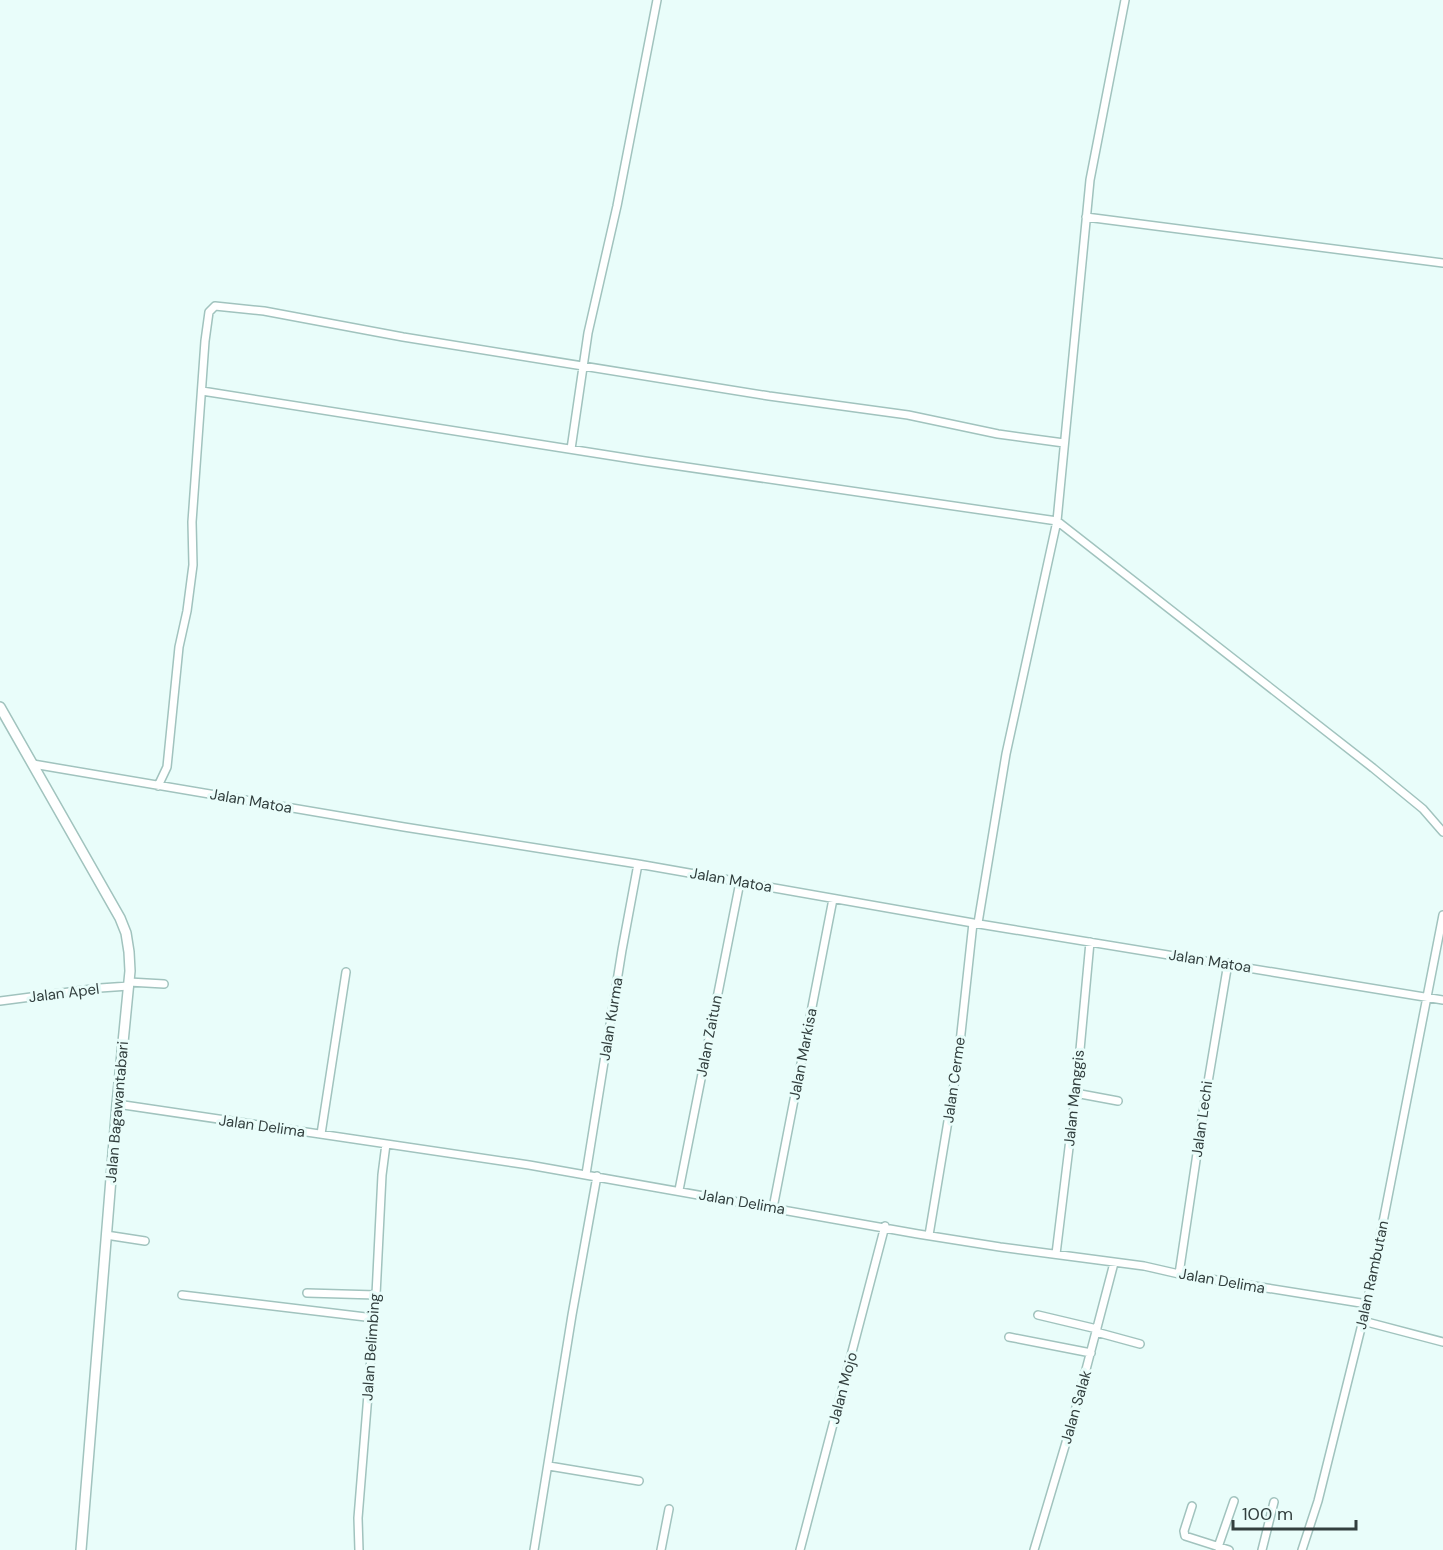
<svg xmlns="http://www.w3.org/2000/svg" width="1443" height="1550" viewBox="0 0 1443 1550" font-family="'DM Sans',sans-serif">
<rect width="100%" height="100%" fill="#e9fdfa"/>
<g fill="none" stroke-linecap="round" stroke-linejoin="round">
<defs>
<path id="street" d="M1086,217L1443,263
M202,391L645,461L1057,521L1373,768L1423,809L1443,832
M571,449L588,333L617,206L657,0
M33,764L404,827L638,864L973,923L1443,1000
M158,786L167,767L179,647L187,611L193,565L192,522L205,341L209,312L215,306L264,311L403,337L769,396L908,415L998,434L1064,443
M978,923L1006,754L1057,521L1090,180L1125,0
M129,982L164,984
M0,1001L100,988L129,986
M1075,1093L1118,1101
M117,1104L529,1165L918,1234L1000,1247L1144,1266L1179,1274L1367,1304
M321,1134L346,972
M586,1174L622,950L638,864
M679,1190L740,882
M773,1208L833,899
M106,1235L145,1241
M929,1235L958,1061L973,923
M1056,1254L1077,1082L1090,942
M1179,1274L1205,1100L1228,963
M307,1293L376,1295
M182,1295L374,1318
M1038,1315L1097,1329
M1363,1321L1443,1342
M1096,1332L1140,1344
M1009,1337L1091,1353
M549,1466L639,1481
M1192,1506L1184,1531L1185,1536L1229,1550
M1218,1547L1234,1501
M359,1550L358,1518L376,1295L382,1175L386,1144
M534,1550L572,1315L597,1176
M661,1550L669,1509
M800,1550L885,1226
M1034,1550L1073,1419L1114,1263
M1262,1550L1274,1502
M1302,1550L1318,1501L1367,1304L1443,915"/>
<path id="secondary" d="M0,707L120,918L126,933L129,952L130,971L117,1104L81,1550"/>
</defs>
<!-- street casing -->
<use href="#street" stroke="#a1c3be" stroke-width="10"/>
<!-- secondary casing -->
<use href="#secondary" stroke="#a1c3be" stroke-width="12"/>
<!-- street -->
<use href="#street" stroke="#fff" stroke-width="7"/>
<!-- secondary -->
<use href="#secondary" stroke="#fff" stroke-width="9"/>
</g>
<g text-anchor="middle" dominant-baseline="central" stroke-width="6" stroke-linejoin="round" paint-order="stroke">
<!-- street labels -->
<g font-size="15" fill="#323f3e" stroke="#e9fdfa">
<text transform="translate(251 801) rotate(10)">Jalan Matoa</text>
<text transform="translate(731 880) rotate(10)">Jalan Matoa</text>
<text transform="translate(1210 961) rotate(9)">Jalan Matoa</text>
<text transform="translate(64 993) rotate(-7)">Jalan Apel</text>
<text transform="translate(611 1019) rotate(-81)">Jalan Kurma</text>
<text transform="translate(709 1036) rotate(-79)">Jalan Zaitun</text>
<text transform="translate(803 1054) rotate(-79)">Jalan Markisa</text>
<text transform="translate(954 1080) rotate(-82)">Jalan Cerme</text>
<text transform="translate(1074 1098) rotate(-84)">Jalan Manggis</text>
<text transform="translate(117 1112) rotate(-85)">Jalan Bagawantabari</text>
<text transform="translate(1202 1119) rotate(-82)">Jalan Lechi</text>
<text transform="translate(262 1126) rotate(8)">Jalan Delima</text>
<text transform="translate(742 1202) rotate(10)">Jalan Delima</text>
<text transform="translate(1372 1275) rotate(-78)">Jalan Rambutan</text>
<text transform="translate(1222 1281) rotate(10)">Jalan Delima</text>
<text transform="translate(371 1347) rotate(-86)">Jalan Belimbing</text>
<text transform="translate(843 1388) rotate(-75)">Jalan Mojo</text>
<text transform="translate(1076 1407) rotate(-74)">Jalan Salak</text>
</g>
</g>
<!-- scale -->
<path d="M1233 1520v9h123v-9" fill="none" stroke="#323f3e" stroke-width="3"/>
<text x="1242" y="1520" font-size="18" fill="#323f3e" stroke="#e9fdfa" stroke-width="4.5" paint-order="stroke">100 m</text>
</svg>
